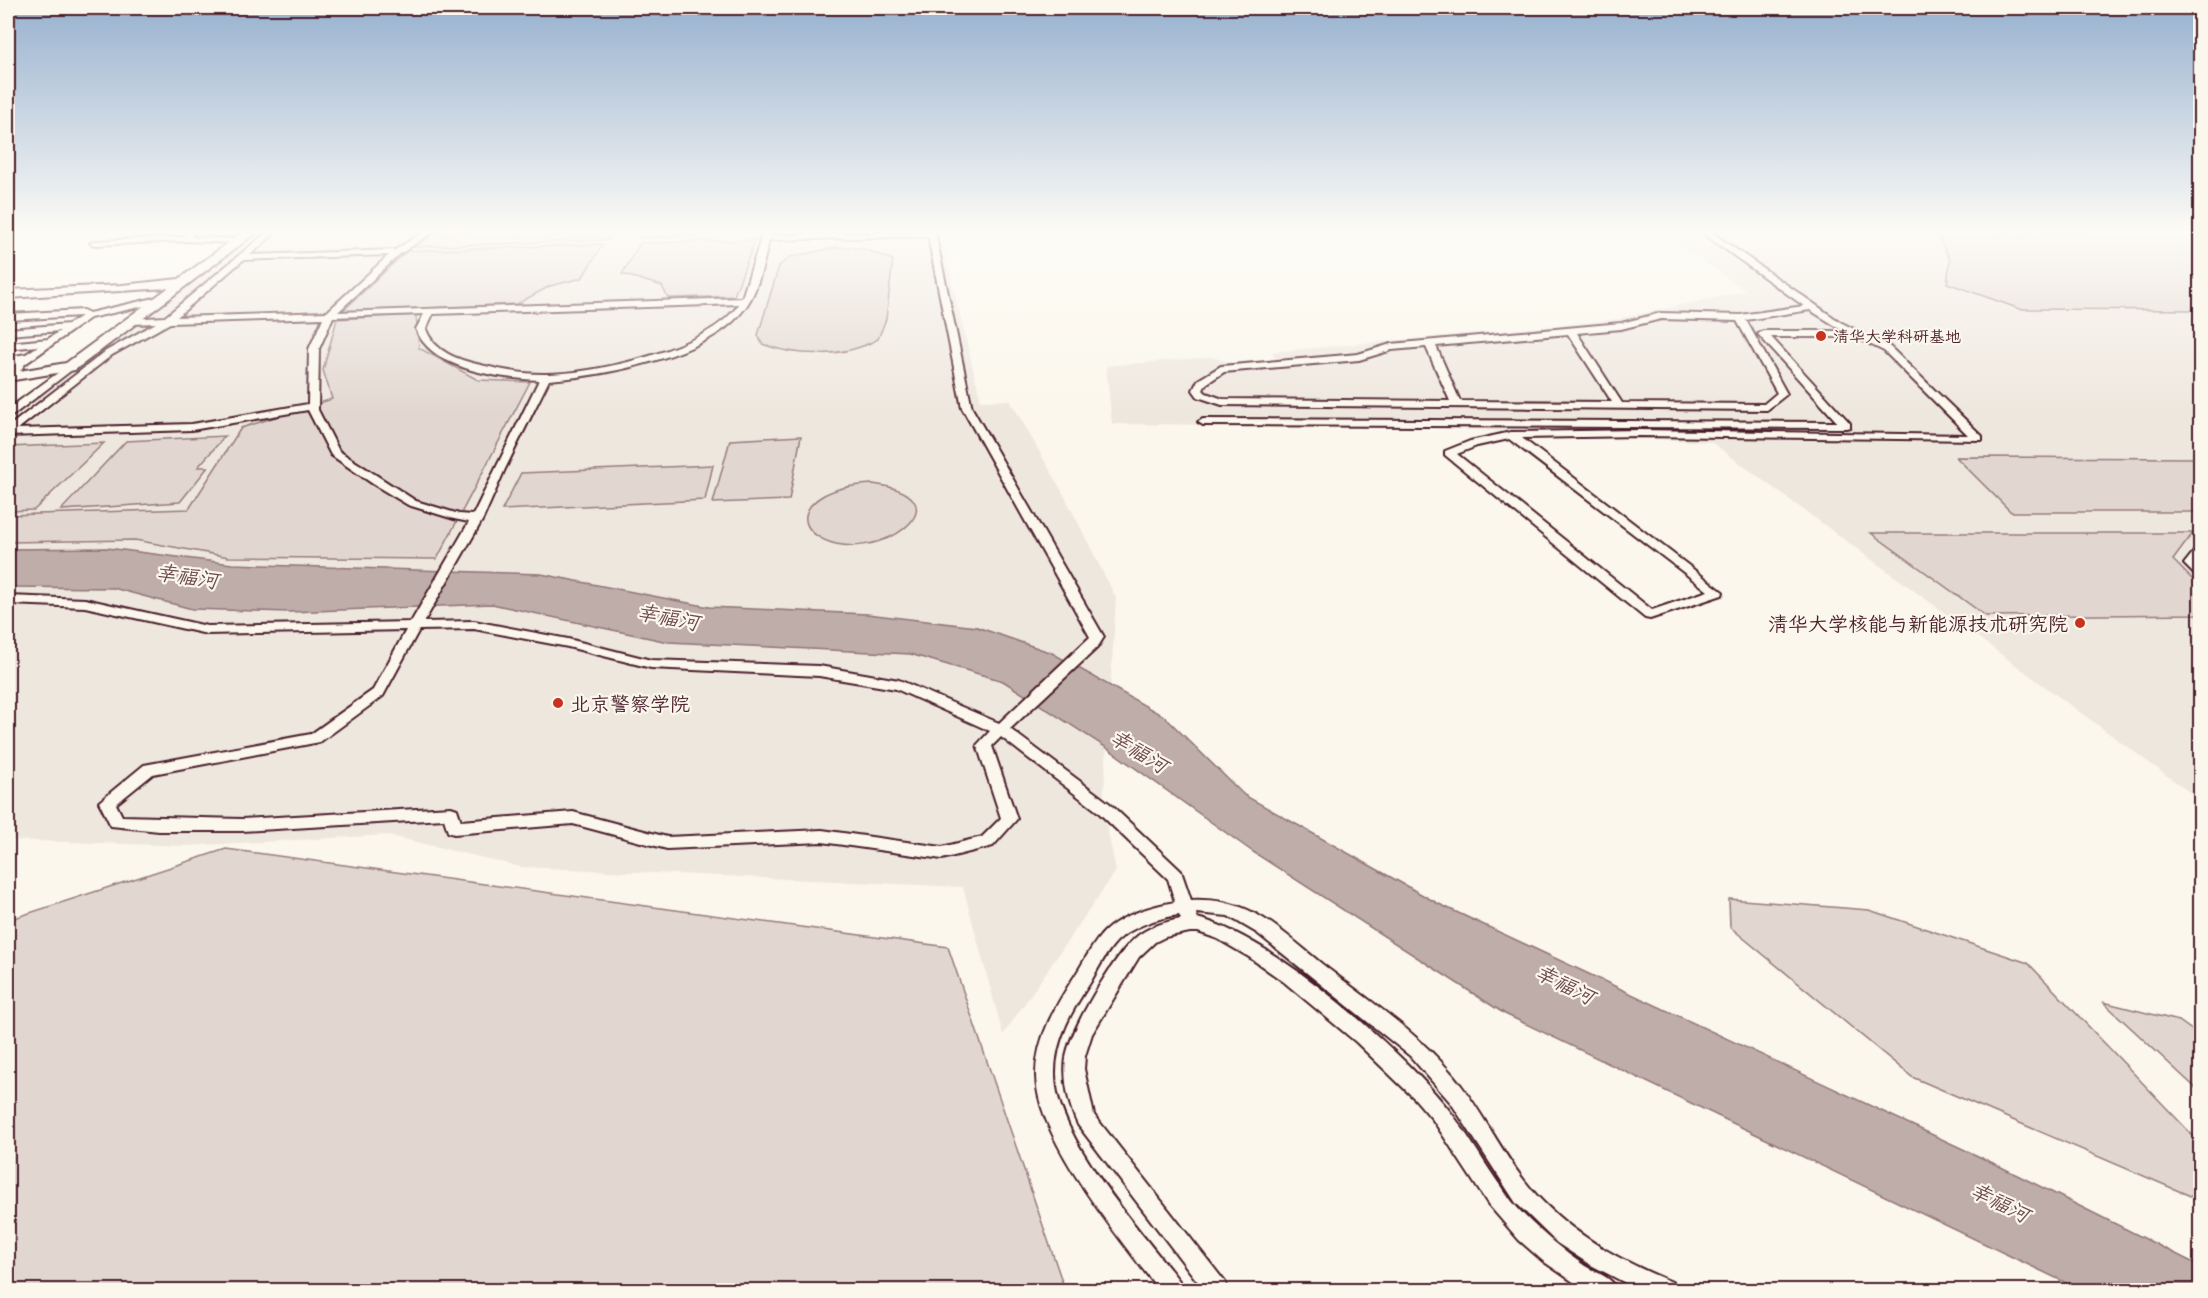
<svg xmlns="http://www.w3.org/2000/svg" width="2208" height="1298" viewBox="0 0 2208 1298" font-family="'Patrick Hand','LXGW WenKai TC',sans-serif">
<rect width="100%" height="100%" fill="#fbf7ec"/>
<filter id="ink" filterUnits="userSpaceOnUse"><feTurbulence type="fractalNoise" baseFrequency=".0167" numOctaves="2"/><feDisplacementMap in="SourceGraphic" scale="12" xChannelSelector="R" yChannelSelector="G"/><feConvolveMatrix kernelMatrix="1 2 1 2 8 2 1 2 1" color-interpolation-filters="sRGB"/></filter>
<g filter="url(#ink)">
<!-- built -->
<path fill="#eee7de" d="M261,232H940L981,401L1010,400L1064,495L1116,598L1103,807L1116,871L1003,1035L963,887L521,867L387,835L186,846L8,840V419Z
M1662,232H2200V800L1711,442L1399,426L1112,424L1106,366L1212,357L1241,366L1276,360L1272,352L1612,320L1746,291Z"/>
<!-- green -->
<path fill="#e2d7d0" stroke="#967b7e" stroke-width="1.5" d="M438,232H612L607,240L413,247Z
M643,232H755L640,238Z
M1936,232H2200V310L2020,309L1947,283L1950,260Z
M755,240L734,296L668,298L662,286L622,274L640,243Z
M603,244L582,278L550,286L517,304L342,312L407,251Z
M837,247L861,248L893,260L886,319L878,339C845,358 797,357 762,344L758,335L779,266L791,257Z
M416,315L419,348L478,380L530,382L437,559L229,557L135,540L8,542V515L189,509L241,428L332,399L323,370L337,319Z
M225,436L198,467H208L180,502L61,510L126,441Z
M801,436L789,500L713,503L730,440Z
M104,443L34,510L8,511V447Z
M1956,457L2200,458V512H2011Z
M713,465L705,500L502,510L521,473Z
M873,484C963,496 894,556 836,544C806,537 792,513 824,495C839,487 855,485 873,484Z
M1871,533H2193L2173,560L2200,587V614L1986,616Z
M226,849L948,947L1065,1290H8V920Z
M1729,899L1869,910L2028,963L2200,1143V1200L1912,1077L1730,927Z
M2103,1002L2179,1021L2200,1036V1092Z"/>
<!-- water -->
<path fill="#bfadaa" stroke="#907477" stroke-width="1.5" d="M107,548L232,564L541,574L709,607L867,614L977,627L1052,653L1165,717L1244,795L1437,903L1995,1164L2200,1266V1290H2081L1505,1014L1253,852L1107,748L1003,681L910,654L668,642L492,604L290,612L192,609L113,588L8,587V549Z"/>
<g fill="none" stroke-linecap="round" stroke-linejoin="round">
<defs>
<path id="street" d="M186,232H194L191,237L240,239L244,241L240,243L185,241L94,245L90,243L94,241L183,237Z
M267,232H276L250,255L395,250L423,232H433L400,254L338,312L742,298L763,232H771L770,235L935,232L972,408L1104,637L1097,648L1010,729L1109,803L1181,871L1191,900C1211,899 1230,902 1248,910C1276,923 1298,945 1322,964C1367,999 1416,1031 1453,1075C1487,1116 1507,1167 1545,1204C1581,1240 1626,1263 1672,1282L1675,1290H1639L1589,1264L1557,1243L1516,1203L1451,1103L1410,1056L1257,933L1228,916L1196,913L1197,918C1270,935 1401,1049 1448,1109C1476,1144 1494,1184 1525,1216C1543,1234 1563,1251 1585,1266C1593,1271 1605,1275 1612,1282C1613,1283 1615,1288 1616,1290H1585L1543,1261L1519,1240L1488,1204L1433,1120L1415,1099L1356,1042L1284,982L1249,957L1218,939L1198,932H1190L1165,937L1155,942L1139,957L1092,1034L1085,1056L1084,1069L1094,1115L1225,1282L1228,1290H1204L1078,1125C1069,1106 1063,1080 1066,1058C1069,1031 1114,957 1134,939C1147,927 1164,922 1181,919L1179,915C1158,918 1133,926 1117,941C1106,952 1098,969 1090,983C1072,1010 1054,1041 1055,1075C1055,1138 1142,1232 1180,1282L1183,1290H1159C1121,1240 1035,1138 1036,1074C1036,1038 1057,1003 1076,974C1085,960 1093,943 1104,932C1121,915 1152,906 1175,902L1168,879L1097,811L1001,737L992,746L1017,819L993,846L942,859L822,842L667,849L573,824L454,834L448,832L444,819L242,831H159L111,826L99,802L144,765L311,734L373,690L406,630L207,634L85,607L8,604V596L85,599L207,626L411,622L469,522L454,519L408,505L373,484L331,455L308,410L192,430L8,436V427L106,351L156,323L132,324L129,323V319L165,317ZM928,236L962,408L1090,637L999,723L899,680L819,666L651,660L568,639L474,621L424,622L483,519L505,469L549,380C603,376 705,357 741,313C758,294 763,264 769,240ZM389,255L327,312L177,317L243,260ZM739,304C709,349 596,374 544,374C523,374 501,370 481,365C458,360 434,352 426,329L433,314ZM424,314L416,329C431,370 501,378 539,380L473,515L459,514L416,501L339,451L318,410L319,349L333,317ZM323,318L309,349L308,404L192,424L18,429L112,355L170,323ZM474,629L568,647L651,668L819,676L896,689L990,731L977,745L1001,818L982,837L942,847L822,830L667,837L573,812L461,821L457,809L451,807L242,819L122,816L116,804L153,774L320,742L383,696L419,630Z
M1701,232H1711L1840,322L1890,347L1982,436V440L1640,436L1522,438L1723,592L1722,595L1650,619L1645,618L1445,455V451L1470,441L1511,432L1640,430L1968,435L1884,351L1855,337H1771L1850,423V427L1846,428L1203,425L1198,422L1203,419L1837,422L1758,334L1763,331H1844L1810,310L1746,320L1787,394L1767,410L1222,405L1198,397L1193,390L1198,380L1221,366L1358,354L1391,344L1621,323L1661,313L1740,315L1804,306ZM1661,319L1737,321L1777,393L1764,404L1622,403L1577,333L1621,329ZM1568,334L1612,402L1460,401L1436,346ZM1426,347L1450,401L1223,399L1206,393L1203,390L1206,384L1224,372L1359,360L1392,350ZM1509,439L1708,591L1652,610L1457,454L1477,446Z
M159,297L162,298V302L90,318L25,364L15,378H8V374L17,362L8,363V357L26,354L38,346L8,349V343L48,339L60,331L8,335V329L69,324L81,316L8,320V314L83,310L89,313Z
M70,364L75,367L73,369L12,416L8,417V409Z
M2200,548V559L2197,564L2200,567V577L2196,576L2184,564L2196,549Z"/>
<path id="secondary" d="M243,232H257L75,370L8,381V373L66,363L168,288L8,298V290L122,285L179,279Z"/>
</defs>
<!-- street casing -->
<use href="#street" stroke="#4a1f2b" stroke-width="4"/>
<!-- secondary casing -->
<use href="#secondary" stroke="#4a1f2b" stroke-width="4"/>
<!-- street -->
<use href="#street" fill="#fbf7ec" fill-rule="evenodd"/>
<!-- secondary -->
<use href="#secondary" fill="#fbf7ec" fill-rule="evenodd"/>
</g>
</g>
<!-- sky -->
<linearGradient id="sky" x2="0" y2="1"><stop stop-color="#97b1cf"/><stop offset="0.56" stop-color="#fdfbf6"/><stop offset="1" stop-color="#fdfbf6" stop-opacity="0"/></linearGradient>
<rect width="2208" height="414" fill="url(#sky)"/>
<!-- markers -->
<g fill="#c8321e" stroke="#fbf7ec" stroke-width="2">
<circle cx="1821" cy="336" r="6"/>
<circle cx="2080" cy="623" r="6"/>
<circle cx="558" cy="703" r="6"/>
</g>
<g text-anchor="middle" dominant-baseline="central" stroke-width="4.5" stroke-linejoin="round" paint-order="stroke">
<!-- far-poi labels -->
<g font-size="16" fill="#4a1f2b" stroke="#fbf7ec" text-anchor="start">
<text x="1833" y="336">清华大学科研基地</text>
</g>
<!-- poi labels -->
<g font-size="20" fill="#4a1f2b" stroke="#fbf7ec" text-anchor="end">
<text x="2068" y="623">清华大学核能与新能源技术研究院</text>
<text x="570" y="703" text-anchor="start">北京警察学院</text>
</g>
<!-- water labels -->
<g font-size="21" font-style="italic" fill="#6d4a51" stroke="#fbf7ec">
<text transform="translate(187 576) rotate(9)">幸福河</text>
<text transform="translate(668 617) rotate(11)">幸福河</text>
<text transform="translate(1139 751) rotate(32)">幸福河</text>
<text transform="translate(1565 984) rotate(27)">幸福河</text>
<text transform="translate(2000 1202) rotate(27)">幸福河</text>
</g>
</g>
<!-- margin -->
<rect width="2208" height="1298" fill="none" stroke="#fbf7ec" stroke-width="30"/>
<rect x="15" y="15" width="2178" height="1268" fill="none" stroke="#4a1f2b" stroke-width="2" filter="url(#ink)"/>
</svg>
